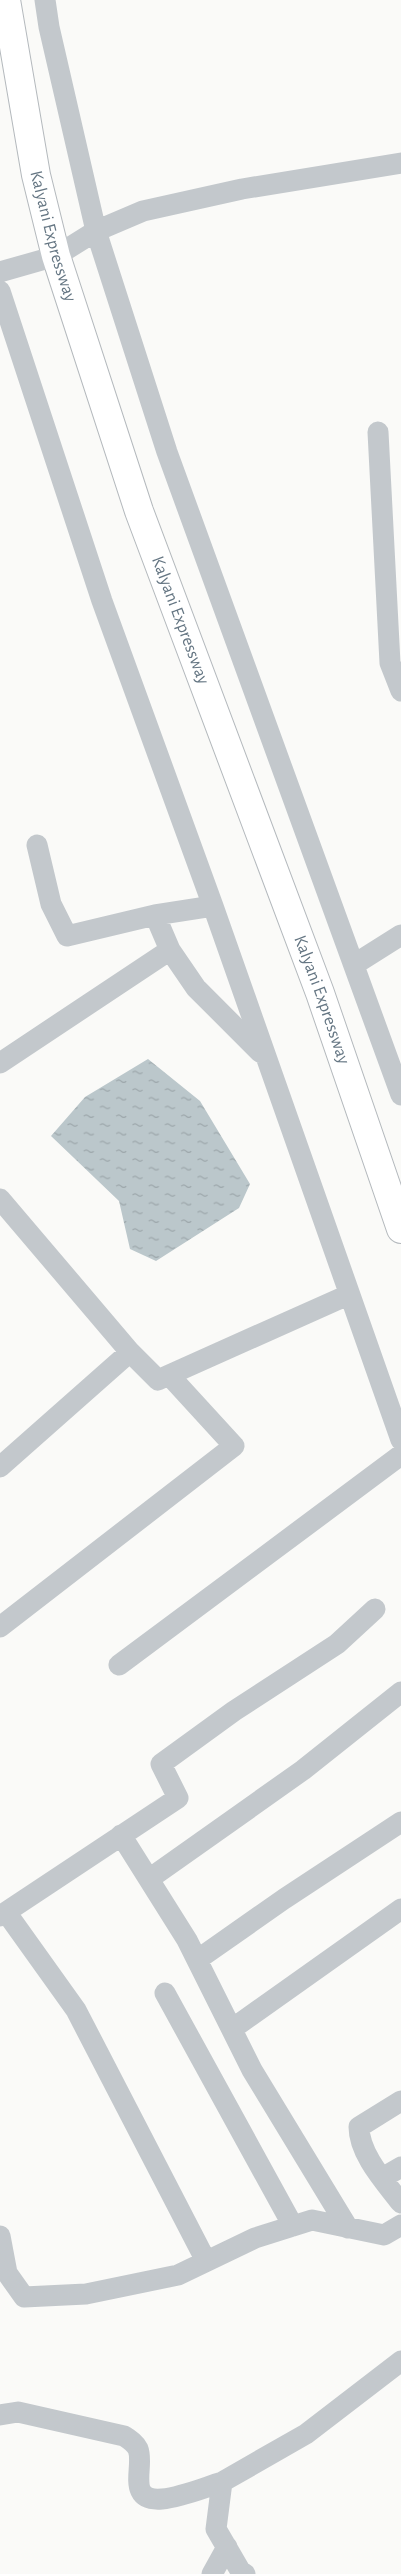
<svg xmlns="http://www.w3.org/2000/svg" width="401" height="2574" viewBox="0 0 401 2574" font-family="'Alegreya Sans',sans-serif">
<defs>
<pattern id="water-ripples" width="26" height="14" patternUnits="userSpaceOnUse" patternTransform="scale(1.25)"><rect width="26" height="14" fill="#bbc7cb"/><path d="M2 4q2-2 4 0t4 0M15 11q2-2 4 0t4 0" fill="none" stroke="#9ca6aa"/></pattern>
</defs>
<rect width="100%" height="100%" fill="#fafaf8"/>
<!-- water -->
<path fill="url(#water-ripples)" d="M148,1059L200,1101L250,1184L239,1208L156,1261L130,1249L119,1201L51,1136L85,1097Z"/>
<g fill="none" stroke-linecap="round" stroke-linejoin="round">
<defs>
<g id="highway">
<path id="s1" d="M6,0L36,175L56,256L139,511L320,993L401,1229"/>
</g>
</defs>
<!-- highway casing -->
<use href="#highway" stroke="#b4b9bd" stroke-width="30"/>
<!-- minor -->
<path stroke="#c3c8cc" stroke-width="21" d="M45,0L49,27L96,231L167,452L401,1095
M0,272L56,256L96,231L143,211L242,189L401,163
M0,291L102,601L213,906L401,1440
M378,432L390,663L401,691
M37,845L51,904L67,936L155,915L213,906
M155,915L170,950L196,988L260,1052
M355,964L401,935
M0,1063L170,950
M0,1199L130,1352
M0,1467L130,1352L158,1380L169,1375
M0,1627L234,1446L169,1375L348,1295
M119,1665L401,1455
M121,1835L187,1940L252,2070L348,2228
M149,1879L303,1770L401,1692
M6,1912L76,2010L206,2261
M0,1916L178,1798L161,1764L234,1711L337,1644L375,1609
M197,1960L284,1899L401,1822
M165,1993L293,2226
M232,2029L401,1909
M401,2101L359,2127C359,2154 385,2182 401,2203
M382,2178L401,2167
M0,2236L7,2273L24,2297L86,2294L178,2275L255,2238L312,2220L384,2235L401,2225
M0,2415L18,2412L124,2436C130,2440 135,2443 138,2449C145,2466 125,2502 162,2499C182,2497 203,2488 222,2482
M212,2574L227,2547
M245,2574L241,2572L216,2529L222,2482L306,2434L401,2361"/>
<!-- highway -->
<use href="#highway" stroke="#fff" stroke-width="28"/>
</g>
<g text-anchor="middle" dominant-baseline="central" stroke-width="5" stroke-linejoin="round" paint-order="stroke">
<!-- street labels -->
<g font-size="18" fill="#657683" stroke="#fff">
<text stroke="none"><textPath href="#s1" startOffset="241">Kalyani Expressway</textPath></text>
<text stroke="none"><textPath href="#s1" startOffset="646">Kalyani Expressway</textPath></text>
<text stroke="none"><textPath href="#s1" startOffset="1051">Kalyani Expressway</textPath></text>
</g>
</g>
</svg>
